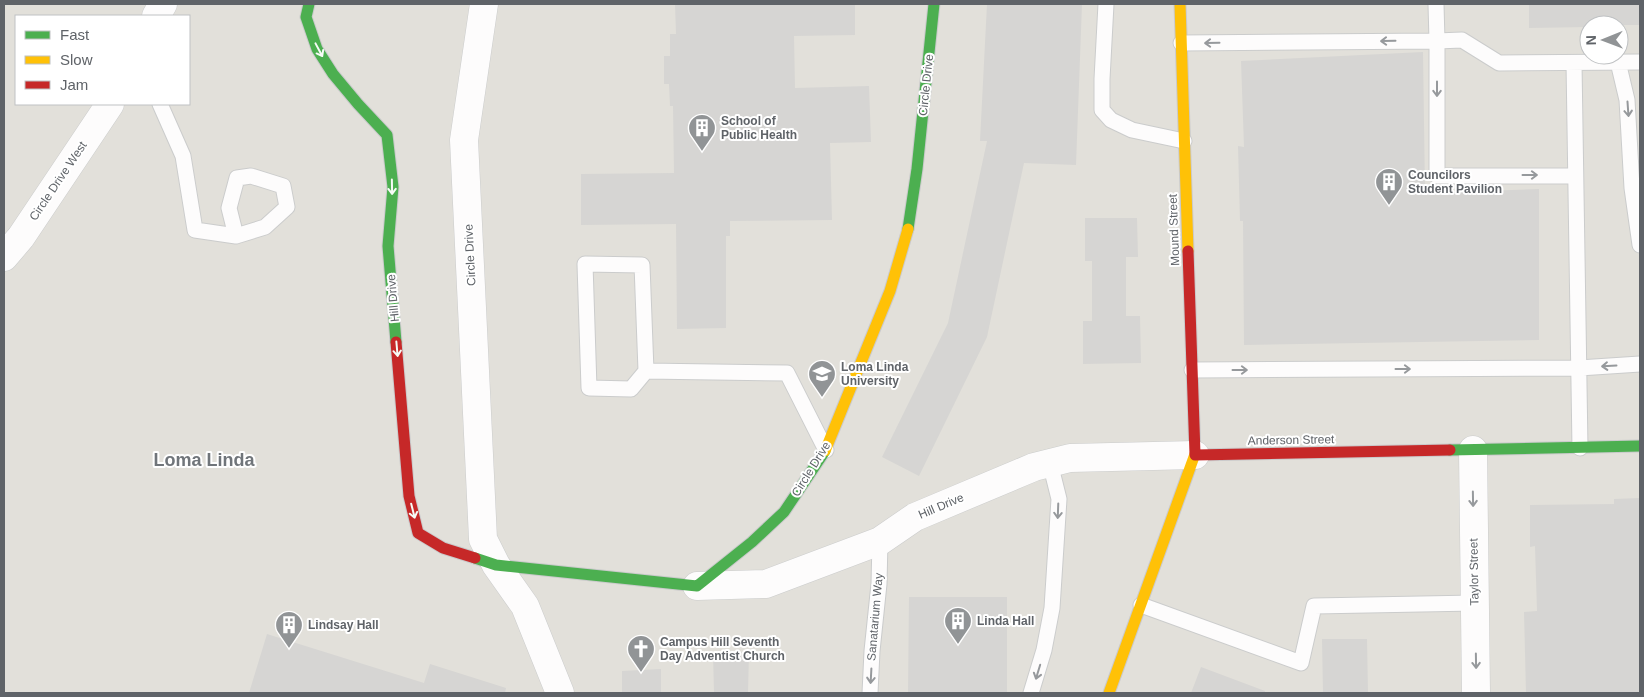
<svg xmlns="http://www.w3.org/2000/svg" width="1644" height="697" viewBox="0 0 1644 697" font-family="Arial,sans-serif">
<rect width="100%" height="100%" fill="#efeeea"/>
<!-- education -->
<path fill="#e2e0da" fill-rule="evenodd" d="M4,4H1640V693H4ZM16,16H189V104H16ZM1589,25H1619V55H1589Z"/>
<!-- building -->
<path fill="#d6d5d3" d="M675,4H855V35L794,36L795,88L869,86L871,142L830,143L832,220L730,221V236H726V328L677,329L676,224L581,225V174L674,173L673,106H670L669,84H664V56H670V34H676Z
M987,4H1082L1076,165L1024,163L987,337L919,476L882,457L948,323L987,141H980Z
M1529,4H1640V25H1589V27L1529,28Z
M1423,52L1425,193L1539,189V340L1244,345L1243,221H1240L1238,146L1244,147L1241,61Z
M1085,218H1137L1138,257H1126V316H1140L1141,363L1083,364V321H1092V261H1085Z
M1640,498V693H1526L1524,612L1537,611L1535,546L1530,547V505L1614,504V499Z
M909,597H1007V693H908Z
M267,634L424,683L430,664L506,688L505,693H249Z
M1322,639H1367L1368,693H1323Z
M713,652H749L748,693H714Z
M1201,667L1265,691V693H1191Z
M661,669V693H622V671Z"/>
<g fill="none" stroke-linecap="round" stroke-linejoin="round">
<defs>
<path id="lane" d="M1106,4L1102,79V110L1111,120L1132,130L1184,141
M1436,4L1437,41L1462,40L1499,63L1640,62
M1181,43L1437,41V176H1575
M1618,62L1627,100L1632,188L1640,245
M1574,63L1580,448
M160,104L183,156L195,230L236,236L265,227L287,207L283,186L251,176L237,178L229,208L236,236
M1192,370L1579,368L1640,364
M646,371L642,265L585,264L589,388L631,389L646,371L787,373L826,450
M1141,605L1301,663L1314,606L1475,603
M870,693L872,651L879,584L880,541
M1031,693L1044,650L1052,608L1059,499L1050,463"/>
<path id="street" d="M484,4L464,140L483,539L496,565L525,606L560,693
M156,16L163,4
M4,257L21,237L110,104
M1473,450L1476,693
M697,586L766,584L880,541L915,517L1034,467L1070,458L1195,455"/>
<path id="fast" d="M309,4L306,17L317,49L333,74L358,104L387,135L393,187L388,246L396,342
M908,229L917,169L934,4
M1450,450L1640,446
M475,558L496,565L697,586L752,542L784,512L825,451"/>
<path id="slow" d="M1180,4L1188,251
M825,451L890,291L908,229
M1109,693L1195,454"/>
<path id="jam" d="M1188,251L1195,454
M396,342L409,496L418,533L443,548L475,558
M1195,455L1450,450"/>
</defs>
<!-- lane casing -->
<use href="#lane" stroke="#cbcccc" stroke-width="17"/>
<!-- street casing -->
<use href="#street" stroke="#cbcccc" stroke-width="29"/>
<!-- fast casing -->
<use href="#fast" stroke="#cacacb" stroke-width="13"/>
<!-- slow casing -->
<use href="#slow" stroke="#cacacb" stroke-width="13"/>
<!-- jam casing -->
<use href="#jam" stroke="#cacacb" stroke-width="13"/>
<!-- lane -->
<use href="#lane" stroke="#fdfcfc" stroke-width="15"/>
<!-- street -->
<use href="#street" stroke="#fdfcfc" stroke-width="28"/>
<!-- fast -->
<use href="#fast" stroke="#4caf50" stroke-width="11"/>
<!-- slow -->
<use href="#slow" stroke="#ffc107" stroke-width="11"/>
<!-- jam -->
<use href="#jam" stroke="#c62828" stroke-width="11"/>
</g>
<!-- one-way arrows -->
<defs><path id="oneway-shaft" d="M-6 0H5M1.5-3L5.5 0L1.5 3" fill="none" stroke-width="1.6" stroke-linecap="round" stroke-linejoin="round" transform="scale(1.25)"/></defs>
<g stroke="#96999c">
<use href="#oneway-shaft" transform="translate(1388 41) rotate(179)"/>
<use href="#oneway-shaft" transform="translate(1212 43) rotate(179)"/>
<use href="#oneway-shaft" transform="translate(1437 89) rotate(90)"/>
<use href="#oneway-shaft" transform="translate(1628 109) rotate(86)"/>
<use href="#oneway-shaft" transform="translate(1530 175)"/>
<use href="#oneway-shaft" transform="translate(1609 366) rotate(177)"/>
<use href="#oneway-shaft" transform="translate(1403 369)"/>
<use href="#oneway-shaft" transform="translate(1240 370)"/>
<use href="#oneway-shaft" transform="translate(1473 499) rotate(89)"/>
<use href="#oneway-shaft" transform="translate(1058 511) rotate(92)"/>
<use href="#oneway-shaft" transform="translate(1476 661) rotate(89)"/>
<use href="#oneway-shaft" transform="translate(1038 672) rotate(107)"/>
<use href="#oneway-shaft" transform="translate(871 676) rotate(93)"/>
</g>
<g stroke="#f6fbf6">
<use href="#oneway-shaft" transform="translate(319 50) rotate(62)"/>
<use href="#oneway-shaft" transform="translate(392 187) rotate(89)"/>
<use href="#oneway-shaft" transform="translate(397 349) rotate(85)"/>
<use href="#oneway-shaft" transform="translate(413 511) rotate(76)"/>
</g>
<!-- icons -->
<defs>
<symbol id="building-pin" viewBox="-11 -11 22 30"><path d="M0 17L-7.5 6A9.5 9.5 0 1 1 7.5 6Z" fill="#919496" stroke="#fff"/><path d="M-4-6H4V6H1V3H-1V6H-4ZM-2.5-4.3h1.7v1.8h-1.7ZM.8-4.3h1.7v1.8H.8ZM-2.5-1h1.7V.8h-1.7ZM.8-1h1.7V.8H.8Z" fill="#fff"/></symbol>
<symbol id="university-pin" viewBox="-11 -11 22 30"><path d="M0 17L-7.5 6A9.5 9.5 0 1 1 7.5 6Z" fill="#919496" stroke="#fff"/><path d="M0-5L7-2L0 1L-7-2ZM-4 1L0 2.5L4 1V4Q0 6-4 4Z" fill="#fff"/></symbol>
<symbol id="church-pin" viewBox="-11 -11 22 30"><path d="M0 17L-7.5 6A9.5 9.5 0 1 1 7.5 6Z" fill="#919496" stroke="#fff"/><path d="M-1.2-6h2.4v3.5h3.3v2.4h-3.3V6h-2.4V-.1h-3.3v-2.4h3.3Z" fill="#fff"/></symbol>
</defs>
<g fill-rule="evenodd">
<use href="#building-pin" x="686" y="112" width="32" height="43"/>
<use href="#building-pin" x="1373" y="166" width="32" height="43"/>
<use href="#university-pin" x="806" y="358" width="32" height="43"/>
<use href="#building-pin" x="942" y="605" width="32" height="43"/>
<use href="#building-pin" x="273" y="609" width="32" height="43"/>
<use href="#church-pin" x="625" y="633" width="32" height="43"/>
</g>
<g text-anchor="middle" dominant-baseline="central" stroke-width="4" stroke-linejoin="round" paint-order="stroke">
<!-- street labels -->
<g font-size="12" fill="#5f6368" stroke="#fff">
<text transform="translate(926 85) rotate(-84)">Circle Drive</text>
<text transform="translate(58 181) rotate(-56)">Circle Drive West</text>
<text transform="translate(1174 230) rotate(-92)">Mound Street</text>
<text transform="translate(470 255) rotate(-93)">Circle Drive</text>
<text transform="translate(393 298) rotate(-95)">Hill Drive</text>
<text transform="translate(1291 440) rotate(-1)">Anderson Street</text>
<text transform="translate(811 469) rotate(-58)">Circle Drive</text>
<text transform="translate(941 506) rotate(-23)">Hill Drive</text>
<text transform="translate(1474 572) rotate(-91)">Taylor Street</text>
<text transform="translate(875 617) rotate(-85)">Sanatarium Way</text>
</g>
<!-- poi labels -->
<g font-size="12" font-weight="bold" fill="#5f6368" stroke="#fff" text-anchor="start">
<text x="721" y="121">School of<tspan x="721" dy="14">Public Health</tspan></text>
<text x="1408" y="175">Councilors<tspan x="1408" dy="14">Student Pavilion</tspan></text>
<text x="841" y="367">Loma Linda<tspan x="841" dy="14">University</tspan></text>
<text x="977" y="621">Linda Hall</text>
<text x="308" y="625">Lindsay Hall</text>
<text x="660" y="642">Campus Hill Seventh<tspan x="660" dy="14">Day Adventist Church</tspan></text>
</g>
<!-- district labels -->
<g font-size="18" font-weight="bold" fill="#70757a" stroke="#fff">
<text x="204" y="460">Loma Linda</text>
</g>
</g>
<!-- border -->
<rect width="1644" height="697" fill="none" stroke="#5f6368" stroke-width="10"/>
<!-- legend -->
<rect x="15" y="15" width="175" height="90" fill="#ffffff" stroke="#bfc1c3"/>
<rect x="25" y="31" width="25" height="8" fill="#4caf50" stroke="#bfc1c3"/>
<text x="60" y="40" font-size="15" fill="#5f6368">Fast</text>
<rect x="25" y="56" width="25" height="8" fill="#ffc107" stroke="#bfc1c3"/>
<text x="60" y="65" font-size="15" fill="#5f6368">Slow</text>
<rect x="25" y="81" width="25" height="8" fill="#c62828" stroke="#bfc1c3"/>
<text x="60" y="90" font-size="15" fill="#5f6368">Jam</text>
<!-- north arrow -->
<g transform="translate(1604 40) rotate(269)"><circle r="24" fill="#ffffff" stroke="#bfc1c3"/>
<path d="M0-4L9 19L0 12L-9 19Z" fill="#919496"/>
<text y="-8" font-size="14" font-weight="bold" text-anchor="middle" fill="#5f6368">N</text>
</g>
</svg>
